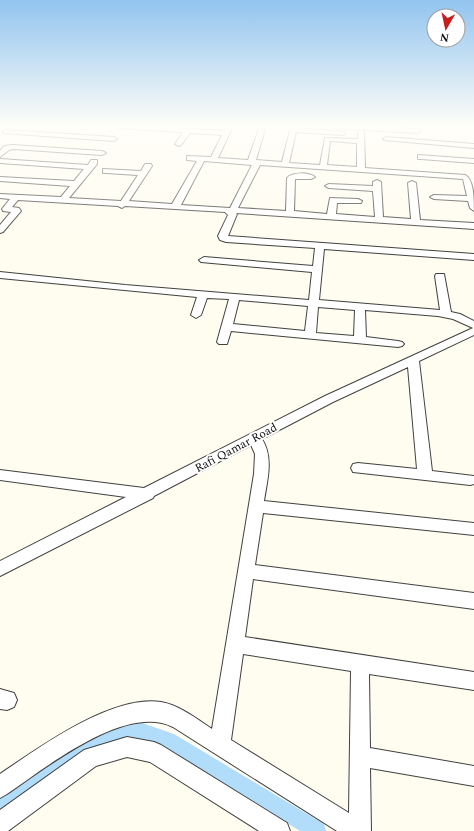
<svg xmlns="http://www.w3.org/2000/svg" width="474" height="831" viewBox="0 0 474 831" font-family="Spectral,serif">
<rect width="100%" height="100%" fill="#fffdf0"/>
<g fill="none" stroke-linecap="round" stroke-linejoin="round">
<!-- canal -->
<path fill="#b1dcfa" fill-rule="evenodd" d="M142,723L174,734L324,824L326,831H300L163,747L142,739L109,748L93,754L42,786L6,812L0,815V795L30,774L82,741L109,730Z"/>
<defs>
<path id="minor" d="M115,126H154L224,131L227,126H233L218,158L248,160L260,126H266L256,160L282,162L291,126H297V128L345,132V134L343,135L296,132L289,163L320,165L325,138L358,139V132L361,130L364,132L365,168L465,175C474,179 474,200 474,211L470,208L468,201L434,199L430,197L434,195L467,196L463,179L260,165L238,208L286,211L287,178C293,172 308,172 315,177L311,179H295L294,211L327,214L330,198L358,199L362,201L361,203H337L336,214L375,217L373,191L329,188L325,186L329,184L373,186V182L377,180L381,182L383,217L411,219L408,183L412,181L416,183L420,220L474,223V229L236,213L237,214L228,236L474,254V260L324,249L319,300L440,310L435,276L436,274H444L451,312L460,314L474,321V335L419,361L432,471L474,476V484L470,485L353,472L351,468L353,464L358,463L417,469L408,367L333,402L262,439C274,458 267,481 264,501L474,523V535L263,513L255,565L474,593V609L253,579L245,637L474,672V690L369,674L370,748L474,766V786L370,768L371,831H337L173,727C126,703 45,768 7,794L0,798V774C40,747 111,695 161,702C179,705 197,719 212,729L254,474L255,454L251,445L154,496L153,498L0,576V561L126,497L0,480V470L144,488L325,396L473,328L453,319L438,316L365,310L366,337L398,341L402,342L404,344L402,346L398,347L231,331L227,344H219L217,342L229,299L207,298L201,315L196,318L191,315L197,297L0,278V272L125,285L309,300L312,272L201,262L199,260L204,257L313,266L315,248L226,242L220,240L218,236L228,215L225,212L125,206L122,208L118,206L18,200L12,207L19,208L21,211L3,232L0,233V225L11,212L3,211L2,209L10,199L0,198V194L61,197L70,186L0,181V177L74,181L84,169L0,163V159L88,165L91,160H97V164L69,198L121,201L138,175L106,173H103V169L141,171L145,164H151L152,166L129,201L172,204L197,161L187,160V156L211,157L222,135L190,133L181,145L179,146L175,144L183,132L118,128ZM330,141L357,143V167L327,165ZM204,161L252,165L230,208L181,205ZM239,300L308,306L305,331L233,324ZM318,307L355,310L354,336L316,333ZM243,654L351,671L349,813L231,740Z
M330,126H372L418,129L421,131L418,133L333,128Z
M5,130L114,137L117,139L114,141L3,133V131Z
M386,137L474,144V148L384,140L383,139Z
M13,145L102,151L106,153L102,155L13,149L9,150L0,157V151L4,146Z
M418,155L474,159V163L421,159H418Z
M0,689L14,693L17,700L14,707L7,710L0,709Z
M127,737L154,742L161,745L287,823L290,831H259L150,762L127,757L96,766L8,831H0V810L84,750Z"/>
</defs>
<!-- minor casing -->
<use href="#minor" stroke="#414141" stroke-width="2"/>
<!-- minor -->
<use href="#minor" fill="#fff" fill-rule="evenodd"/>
</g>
<!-- sky -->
<linearGradient id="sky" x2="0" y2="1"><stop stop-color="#92c4ef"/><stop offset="0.52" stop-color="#fffef8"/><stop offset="1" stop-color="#fffef8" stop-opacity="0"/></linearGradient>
<rect width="474" height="243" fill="url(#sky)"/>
<g text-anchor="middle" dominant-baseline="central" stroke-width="4" stroke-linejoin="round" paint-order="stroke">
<!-- street labels -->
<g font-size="12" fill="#0e0e0e" stroke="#fff">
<text transform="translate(236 448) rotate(-28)">Rafi Qamar Road</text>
</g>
</g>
<!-- north arrow -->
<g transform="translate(446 28) rotate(189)"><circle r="19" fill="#ffffff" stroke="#9f9f9f"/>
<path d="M0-3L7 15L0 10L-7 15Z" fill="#c91c1f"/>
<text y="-6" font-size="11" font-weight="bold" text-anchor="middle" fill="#0e0e0e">N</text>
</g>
</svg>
